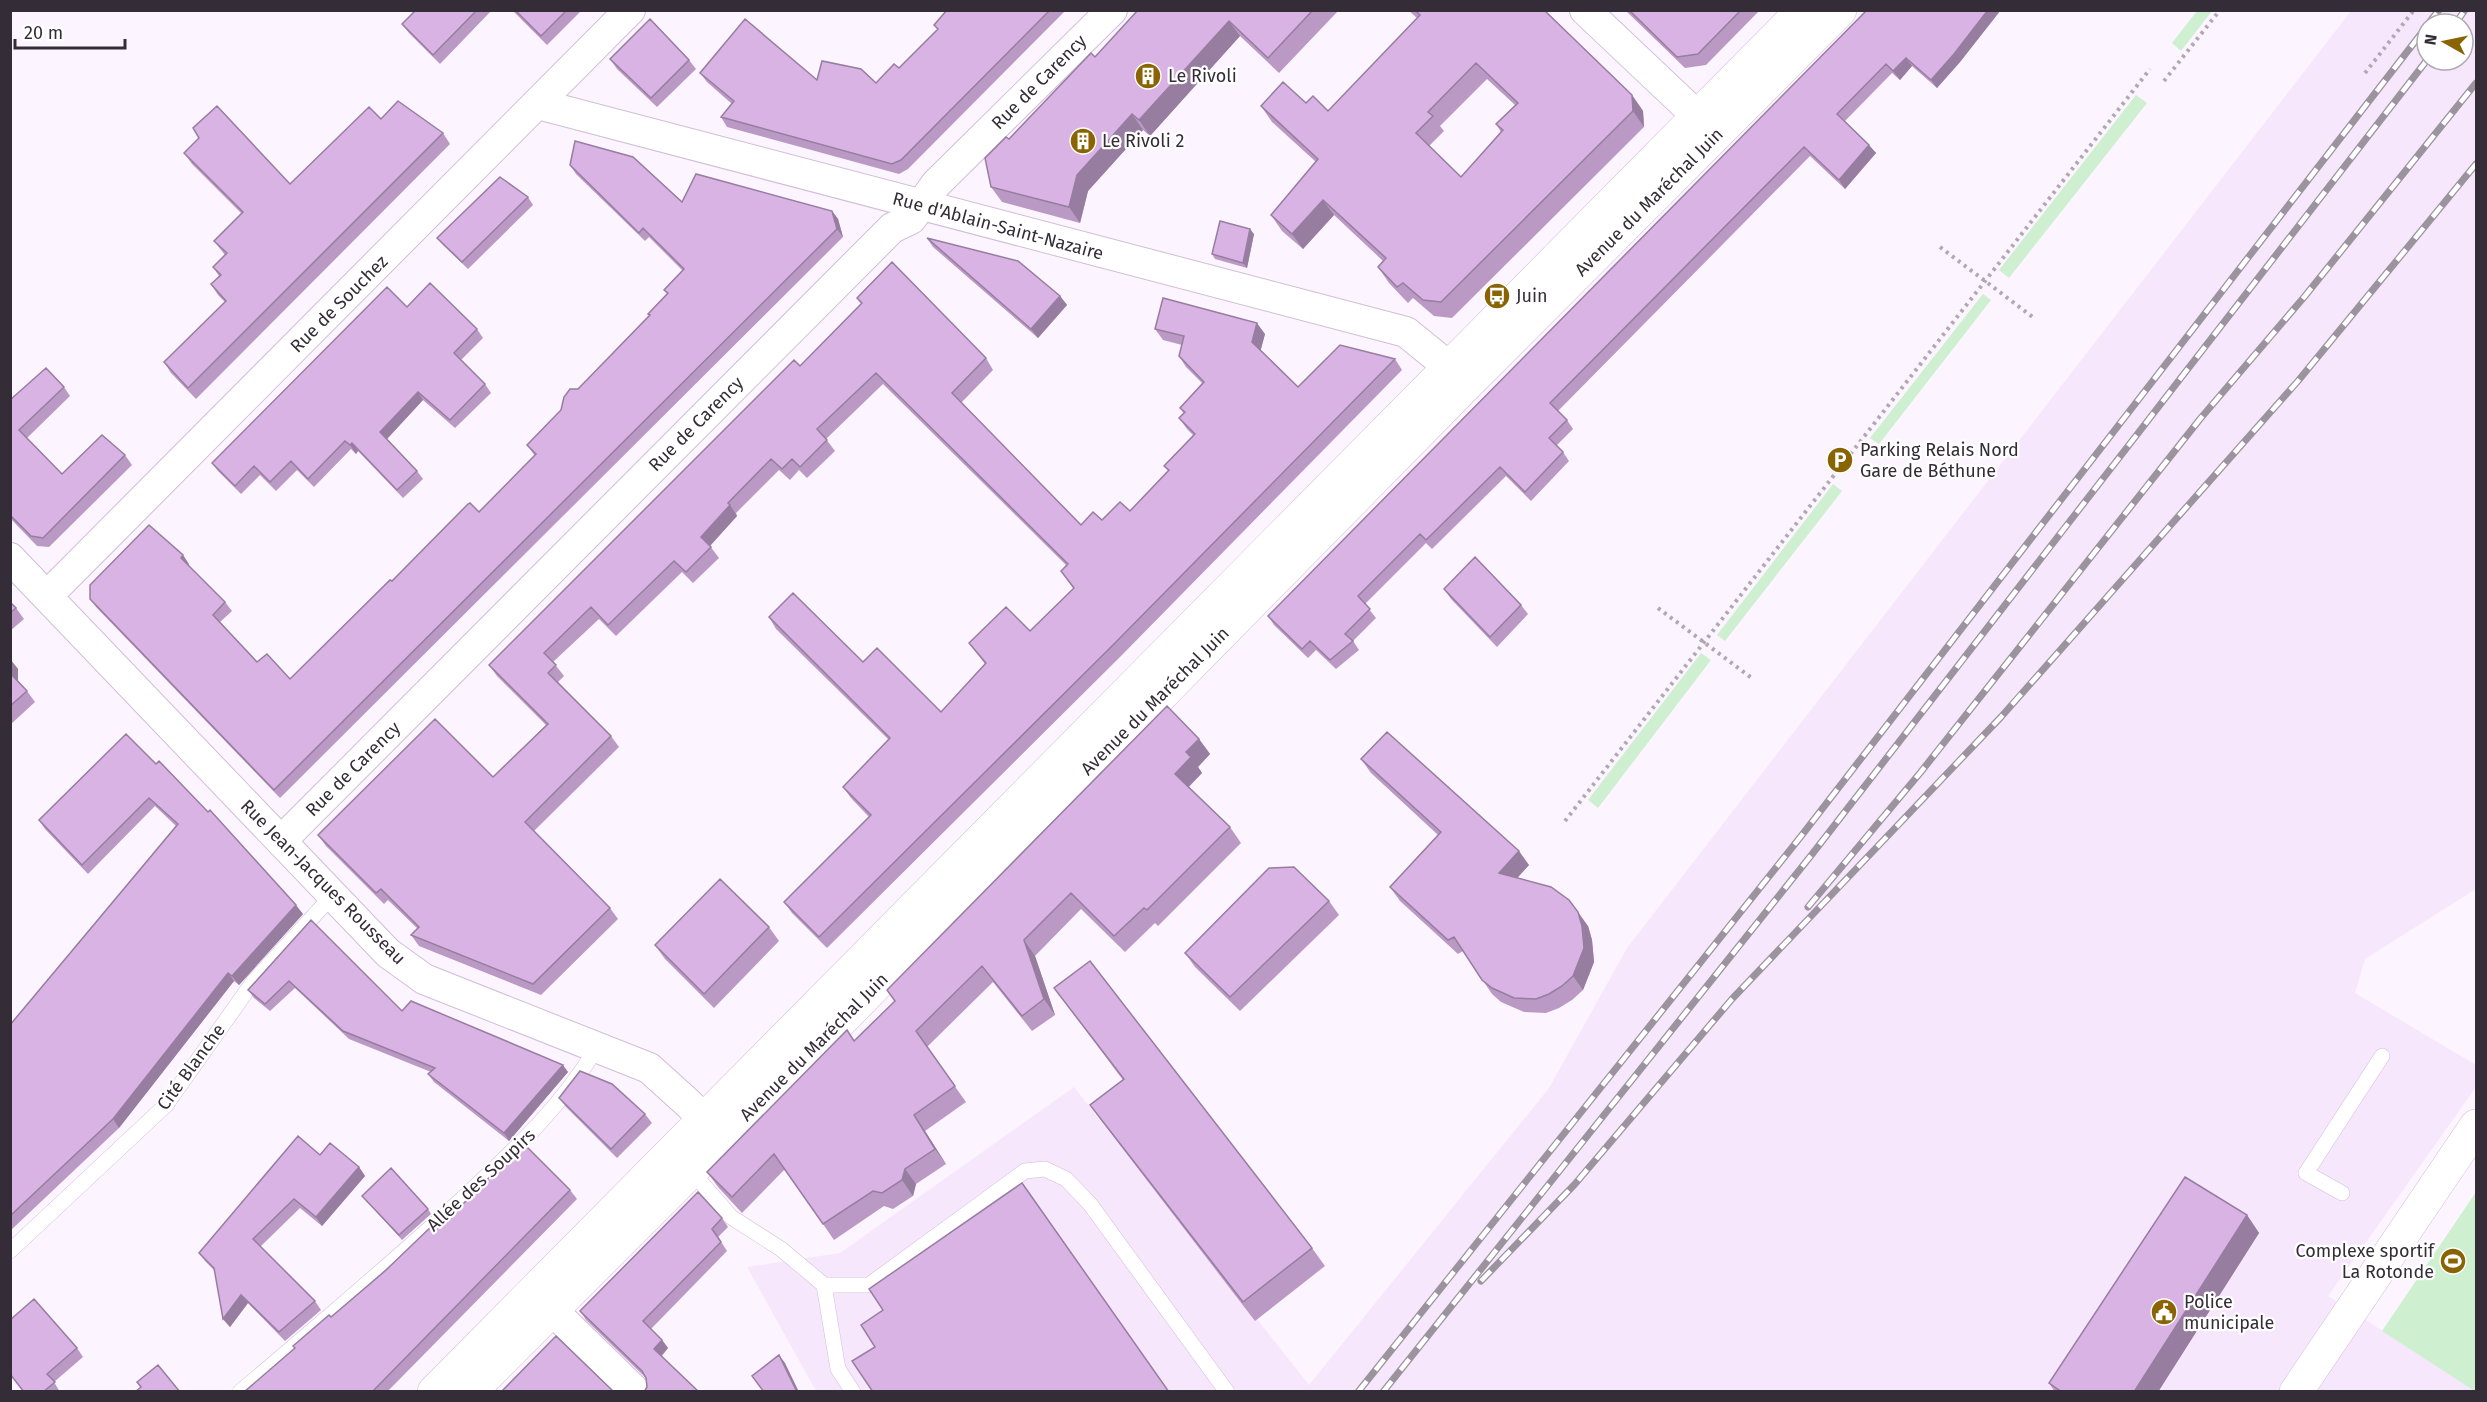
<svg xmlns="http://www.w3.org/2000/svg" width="2487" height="1402" viewBox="0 0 2487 1402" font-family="'Fira Sans',sans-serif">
<rect width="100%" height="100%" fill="#fcf4ff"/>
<!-- built -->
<path fill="#f7e7fc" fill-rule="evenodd" d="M2351,11H2476V889L2365,959L2355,993L2476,1065V1087L2328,1296L2476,1391H816L747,1267L840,1253L1074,1087L1309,1385L1549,1088L1627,948ZM2427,24H2463V60H2427Z"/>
<!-- green -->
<path fill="#cef0d0" d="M2197,11H2212L2181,51L2172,43Z
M2136,95L2147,103L2009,278L1999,270Z
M1983,294L1991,300L1879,444L1870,438Z
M1833,484L1842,491L1725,641L1717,635Z
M1701,653L1711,660L1598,808L1588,800Z
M2476,1192V1392L2382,1331Z"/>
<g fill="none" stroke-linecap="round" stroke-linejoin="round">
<defs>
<path id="lane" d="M691,1171L731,1217L781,1249L824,1285L838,1369L853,1392
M2342,1193L2306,1173L2382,1056
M10,1251L166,1105L253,982L333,895
M824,1285H869L1025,1171L1045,1169L1066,1179L1090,1204L1227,1392
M240,1392C314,1329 389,1266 461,1200C512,1152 561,1108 597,1047"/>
<path id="street" d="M1585,10L1714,132
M538,104L1406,332L1438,358L1465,386
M10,558L388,953L424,979L649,1068L690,1105L720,1139
M47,596L630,10
M281,841L892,228L911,219L936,184L1112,10
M551,1309L636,1392"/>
<path id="secondary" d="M434,1392L1803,10
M470,1392L807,1055L1465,386L1840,10
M2296,1392L2476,1126"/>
</defs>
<!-- lane casing -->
<use href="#lane" stroke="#d1bdd8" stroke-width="16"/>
<!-- street casing -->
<use href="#street" stroke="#d1bdd8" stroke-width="32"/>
<!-- secondary casing -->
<use href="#secondary" stroke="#d1bdd8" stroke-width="34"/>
<!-- path -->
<path stroke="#b0a8b3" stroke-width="4" stroke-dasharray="3 4.5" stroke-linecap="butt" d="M2365,73L2414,10
M2164,81L2220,10
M1940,247L2034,318
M1658,608L1753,679
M1565,821L2150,69"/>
<!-- lane -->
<use href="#lane" stroke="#fff" stroke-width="15"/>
<!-- street -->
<use href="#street" stroke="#fff" stroke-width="30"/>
<!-- secondary -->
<use href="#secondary" stroke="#fff" stroke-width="33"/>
<defs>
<path id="rail" d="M2428,24L2439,10
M2455,24L2465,10
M1808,907L1920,773L2200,419L2305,296L2476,83
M1481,1281L1575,1184L1732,999L2001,717L2298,381L2476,164
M1358,1392L1802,835L2427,26
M1383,1392L1813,853L2427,60"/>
</defs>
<!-- rail casing -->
<use href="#rail" stroke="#9b939d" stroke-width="7"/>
<!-- rail -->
<use href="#rail" stroke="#fff" stroke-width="4.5" stroke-dasharray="14" stroke-linecap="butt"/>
</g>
<!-- wall -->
<path fill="#ba9ac4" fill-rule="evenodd" d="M416,10H492L440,64L409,33L402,24Z
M512,10H582L547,45Z
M947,10H1066L908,169L899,174L727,127L721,117L732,104L707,82L700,73L876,83L899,68L938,30L934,25Z
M1138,10H1339L1279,73L1240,36L1150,136L1143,130L1088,191L1080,223L1002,202L991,187L1009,139L1095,57Z
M1408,10H1544L1632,95L1643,111L1644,127L1452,318L1434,316L1413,298L1408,303L1389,283L1378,267L1383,261L1334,215L1303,249L1282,231L1271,215L1316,162L1272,122L1261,106L1306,103L1328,111L1417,18ZM1487,79L1515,105L1496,124L1501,132L1461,177L1429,146L1444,131L1440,126Z
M1625,10H1760L1706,65L1685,68Z
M1867,10L2000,11L1960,62L1937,88L1912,66L1900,80L1892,73L1845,121L1876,153L1845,189L1810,156L1558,411L1567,420L1573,429L1556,446L1563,452L1569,461L1531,501L1506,476L1432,549L1426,543L1365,604L1376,618L1353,641L1359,650L1336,669L1316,650L1308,658L1274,625L1268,616Z
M610,59L689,60L696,69L657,107L617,69Z
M381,119L443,133L450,144L196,399L171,373L164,362L225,302L218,295L211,284L219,276L213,267L225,255L214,241L242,214L192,164L184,153L199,138L290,184Z
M570,165L682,202L832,211L838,219L843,237L280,798L96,607L90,599L189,564L188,565L225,602L232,611L220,622L257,662L290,679L392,581L479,512L535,456L527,445L561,410L578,389L649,315L667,294L664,290L683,271L649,237L645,241L576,174Z
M528,197L533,205L468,269L443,245L437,238Z
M1254,234L1247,268L1215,259L1212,254Z
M927,238L1060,296L1067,305L1038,338L933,247Z
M857,298L986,358L993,370L961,403L1081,525L1102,520L1130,511L1168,471L1164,466L1193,435L1187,429L1179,418L1184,414L1180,408L1202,383L1186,367L1179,356L1182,345L1163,340L1155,329L1265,334L1260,351L1298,387L1395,359L1402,370L1121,656L827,948L792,913L784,902L869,817L851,798L843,787L889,740L776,629L769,617L863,662L941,712L985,664L969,643L1030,631L1074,589L1061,571L1066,565L883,384L826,439L835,451L807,478L799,470L790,480L779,470L736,513L737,516L710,546L719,558L693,583L682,572L616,636L599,619L553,662L564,676L558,682L611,736L619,747L534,831L610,908L618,919L541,995L419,946L411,935L418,929L388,900L384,904L326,846L318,835L493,777L546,725L497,676L489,665L800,366L861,304Z
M407,307L477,329L483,338L461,360L485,384L491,393L455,428L423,400L387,439L417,471L423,479L403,498L358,451L356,454L351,449L314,487L297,470L276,491L260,475L241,494L218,471L212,463Z
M64,387L70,396L27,438L62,474L125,455L132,465L49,547L37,546L10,518V400Z
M1444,589L1521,605L1528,614L1497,647L1451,599Z
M10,602L16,608L24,619L10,631Z
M10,659L18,669V681L27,691L35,702L10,725Z
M126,734L303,914L239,985L234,981L119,1128L10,1231V1025L176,826L155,806L88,874L45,829L39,820Z
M1199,739L1210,754L1198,767L1202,773L1189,787L1230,827L1241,843L1158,926L1155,923L1125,952L1081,909L1035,956L1055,1015L1032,1031L993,982L927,1047L966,1102L925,1131L946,1164L916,1184L913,1196L893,1209L884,1206L834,1240L785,1169L742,1213L718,1187L707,1172L855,1041Z
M1361,759L1529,865L1517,878L1588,926L1592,940L1594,962L1583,990L1572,1000L1559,1008L1546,1013L1524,1012L1501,1002L1492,994L1463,951L1458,954L1400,901L1390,887L1438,835L1371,773Z
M1329,901L1339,915L1240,1011L1195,967L1185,953Z
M311,920L402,1011L568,1072L509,1141L434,1082L428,1074L431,1072L349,1039L295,988L270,1011L254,998L248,990Z
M769,927L779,941L714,1008L665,959L655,945Z
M1054,988L1312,1248L1325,1266L1255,1321L1103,1123L1090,1105L1123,1080Z
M559,1098L645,1114L652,1123L617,1158L566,1107Z
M320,1155L359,1167L365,1176L322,1226L300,1208L260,1247L315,1301L321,1310L285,1341L248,1303L230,1327L223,1319L215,1271L205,1261L199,1253Z
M570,1190L577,1199L387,1392H244L295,1348L293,1346L331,1317L440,1222L459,1208Z
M362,1196L428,1209L431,1214L402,1240Z
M2247,1215L2259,1233L2158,1392H2055L2049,1383Z
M722,1218L728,1227L718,1237L727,1251L651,1329L662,1340L668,1348L662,1356L647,1387L646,1378L586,1320L580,1311Z
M10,1320L77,1348L83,1357L54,1382L60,1392H24L10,1374Z"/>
<!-- shaded-wall -->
<path fill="#977da0" d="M1988,10L2000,11L1960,62L1937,88L1931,80Z
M1229,21L1240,36L1150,136L1139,120Z
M1906,58L1912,66L1900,80L1893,71Z
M1632,95L1643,111L1644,127L1633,111Z
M1132,114L1143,130L1088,191L1080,223L1069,207L1077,175Z
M1869,145L1876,153L1845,189L1839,180Z
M1323,200L1334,215L1303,249L1292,234Z
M832,211L838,219L843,237L837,229Z
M1250,229L1254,234L1247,268L1243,263Z
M1060,296L1067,305L1038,338L1031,329Z
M1257,323L1265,334L1260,353L1252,342Z
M418,392L423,400L386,440L380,432Z
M352,443L358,451L356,454L350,445Z
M730,505L737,516L708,548L701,537Z
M183,555L189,564L187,566L181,558Z
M10,659L18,669V684L10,673Z
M1199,739L1210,754L1198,767L1202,773L1186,789L1175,774L1186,752Z
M1519,851L1529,865L1509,887L1499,873Z
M296,905L303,914L239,985L232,976Z
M1578,912L1588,926L1592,940L1594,962L1583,990L1573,976Z
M1024,940L1035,956L1055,1015L1044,999Z
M228,973L234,981L119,1128L113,1119Z
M563,1065L568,1072L509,1141L504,1133Z
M914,1115L925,1131L946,1164L935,1149Z
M359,1167L365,1176L322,1226L316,1217Z
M905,1169L916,1184L913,1196L902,1180Z
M2247,1215L2259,1233L2158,1392H2134Z
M241,1295L248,1303L230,1327L223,1319Z
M662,1340L668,1348L660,1357L654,1349Z
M779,1355L785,1363L799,1392H797Z"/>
<!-- building -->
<path fill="#d8b3e4" stroke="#977da0" stroke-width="1.5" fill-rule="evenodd" d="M416,10H477L433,55L402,24Z
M515,10H567L541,36Z
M947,10H1050L901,160L892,164L721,117L734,101L700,73L745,19L817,80L822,61L861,69L876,83L894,64L899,68L938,29L934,25Z
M1138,10H1313L1268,58L1229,21L1139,120L1132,114L1077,175L1069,207L991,187L985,158L1006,137L1009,139L1091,53L1095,57Z
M1415,10H1544L1632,95L1633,111L1441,302L1423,300L1403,283L1397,287L1378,267L1386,258L1323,200L1292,234L1271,215L1318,159L1261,106L1283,82L1306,103L1313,96L1328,111L1420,15ZM1476,63L1518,103L1496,124L1503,130L1461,177L1416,133L1433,116L1428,112Z
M1629,10H1741L1698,54L1677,57Z
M1867,10H1988L1954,54L1931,80L1906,58L1893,71L1886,64L1837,114L1869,145L1839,180L1804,147L1550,403L1567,420L1549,438L1563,452L1525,492L1500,467L1426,540L1420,534L1358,596L1370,609L1345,634L1353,641L1330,660L1310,641L1302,649L1268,616Z
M650,19L689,60L651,98L610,59Z
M398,101L443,133L188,388L164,362L226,301L211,284L221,275L213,267L227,253L214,241L243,212L184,153L199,138L193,128L217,106L290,184L369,107L381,119Z
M575,141L633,157L682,202L696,174L832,211L837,229L274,790L90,599V585L149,525L183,555L181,558L225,602L213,615L257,662L267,654L290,679L390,580L392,581L468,504L470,503L479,512L536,454L527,445L561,410L564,397L570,389H578L650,315L648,314L668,293L664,290L684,269L643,228L639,233L570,165Z
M500,177L528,197L462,262L437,238Z
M1220,221L1250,229L1243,263L1212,254Z
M927,238L1018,261L1060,296L1031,329Z
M892,262L986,358L952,393L1081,525L1093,512L1102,520L1120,502L1130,511L1169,470L1164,466L1195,434L1179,418L1185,412L1180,408L1204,382L1179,356L1184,336L1155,329L1163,298L1257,323L1252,342L1298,387L1340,345L1395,359L1113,645L819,937L784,902L871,815L843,787L890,738L769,617L793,593L863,662L877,648L941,712L986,663L969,643L1006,607L1030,631L1074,588L1061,571L1068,564L876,373L817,429L827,440L800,467L792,459L782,469L771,459L728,503L730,505L701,537L711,547L686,572L674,561L608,625L591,607L544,653L556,665L548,673L611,736L525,822L610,908L533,984L411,935L419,927L381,889L376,893L318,835L435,719L493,777L548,724L489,665L794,360L800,366L862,303L857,298Z
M430,283L477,329L454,353L485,384L450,420L418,392L380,432L417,471L397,490L352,443L350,445L345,441L308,479L291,461L270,482L254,466L235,486L212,463L387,287L407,307Z
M46,368L64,387L19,430L62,474L102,435L125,455L43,538L31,536L10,515V400Z
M1475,557L1521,605L1490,637L1444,589Z
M10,602L16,608L10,613Z
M10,673L27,691L10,706Z
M1167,706L1199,739L1186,752L1191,757L1175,774L1230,827L1147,910L1144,908L1114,936L1071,893L1024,940L1044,999L1022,1016L982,966L916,1031L955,1086L914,1115L935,1149L905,1169L902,1180L882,1193L873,1191L823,1224L774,1154L732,1197L707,1172L847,1030L854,1041L895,1001L887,990Z
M1387,732L1519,851L1499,873L1551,887L1569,900L1578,912L1582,926L1584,948L1573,976L1562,986L1549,994L1536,999L1514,998L1492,988L1482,980L1454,937L1448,940L1390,887L1441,832L1361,759Z
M126,734L156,764L159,761L208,812L210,810L296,905L232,976L228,973L113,1119L10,1216V1025L178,824L149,798L82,865L39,820Z
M1294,867L1329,901L1230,997L1185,953L1269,868Z
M720,879L769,927L704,994L655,945Z
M311,920L402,1011L411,1001L563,1065L504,1133L428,1074L435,1068L343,1031L289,981L265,1004L248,990Z
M1090,961L1312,1248L1243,1302L1090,1105L1124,1079L1054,988Z
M580,1071L612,1084L645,1114L611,1149L559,1098Z
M298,1136L320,1155L330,1143L359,1167L316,1217L294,1199L253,1239L315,1301L279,1332L241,1295L223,1319L214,1268L199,1253Z
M523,1143L570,1190L372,1392H244L295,1348L293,1346L329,1315L331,1317L385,1271L438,1220L440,1222L457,1206L459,1208Z
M391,1168L428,1209L399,1235L362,1196Z
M2185,1177L2247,1215L2134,1392H2062L2049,1383Z
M1022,1183L1169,1392H873L852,1361L875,1347L861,1325L883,1310L869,1289Z
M698,1192L722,1218L712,1229L721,1242L643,1321L662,1340L654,1349L699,1392H644L647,1387L646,1378L642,1371L580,1311Z
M34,1299L77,1348L47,1374L55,1382L43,1392H24L10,1374V1320Z
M556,1336L614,1392H501Z
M779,1355L797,1392H764L752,1376Z
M158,1365L180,1392H135L141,1387L137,1382Z"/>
<!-- icons -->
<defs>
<symbol id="building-disc" viewBox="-11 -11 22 22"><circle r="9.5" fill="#8a6402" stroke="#fff"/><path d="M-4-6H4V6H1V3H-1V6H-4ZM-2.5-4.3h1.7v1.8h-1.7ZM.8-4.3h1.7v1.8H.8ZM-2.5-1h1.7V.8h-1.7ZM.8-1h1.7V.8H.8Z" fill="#fff"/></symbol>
<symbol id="bus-disc" viewBox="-11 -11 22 22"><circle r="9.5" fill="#8a6402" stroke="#fff"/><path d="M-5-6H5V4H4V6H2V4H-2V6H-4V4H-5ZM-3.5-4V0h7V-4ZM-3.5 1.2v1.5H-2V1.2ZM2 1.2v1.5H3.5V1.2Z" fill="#fff"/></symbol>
<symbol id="parking-disc" viewBox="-11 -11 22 22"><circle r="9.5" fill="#8a6402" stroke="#fff"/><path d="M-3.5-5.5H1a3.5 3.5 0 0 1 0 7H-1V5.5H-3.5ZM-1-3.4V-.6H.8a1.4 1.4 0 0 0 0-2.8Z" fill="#fff"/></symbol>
<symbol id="stadium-disc" viewBox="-11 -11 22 22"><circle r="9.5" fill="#8a6402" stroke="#fff"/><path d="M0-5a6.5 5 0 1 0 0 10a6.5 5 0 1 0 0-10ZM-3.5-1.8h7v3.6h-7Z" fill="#fff"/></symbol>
<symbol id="civic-disc" viewBox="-11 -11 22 22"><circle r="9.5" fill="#8a6402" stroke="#fff"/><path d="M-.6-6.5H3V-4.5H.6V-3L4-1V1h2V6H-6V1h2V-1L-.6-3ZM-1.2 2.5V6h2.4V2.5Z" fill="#fff"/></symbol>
</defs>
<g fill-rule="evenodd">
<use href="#building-disc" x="1133" y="61" width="30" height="30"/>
<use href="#building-disc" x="1068" y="126" width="30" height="30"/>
<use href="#bus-disc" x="1482" y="281" width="30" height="30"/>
<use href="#parking-disc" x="1825" y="445" width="30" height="30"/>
<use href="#stadium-disc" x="2438" y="1246" width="30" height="30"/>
<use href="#civic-disc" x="2149" y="1297" width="30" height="30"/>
</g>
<g text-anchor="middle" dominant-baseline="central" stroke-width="4.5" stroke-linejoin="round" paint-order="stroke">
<!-- poi labels -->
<g font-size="18" fill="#342c36" stroke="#fff" text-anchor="start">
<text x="1168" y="76">Le Rivoli</text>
<text x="1102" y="141">Le Rivoli 2</text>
<text x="1516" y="296">Juin</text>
<text x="1860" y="450">Parking Relais Nord<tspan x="1860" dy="21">Gare de Béthune</tspan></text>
<text x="2434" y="1251" text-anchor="end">Complexe sportif<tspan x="2434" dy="21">La Rotonde</tspan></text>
<text x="2184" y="1302">Police<tspan x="2184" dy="21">municipale</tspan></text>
</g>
<!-- street labels -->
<g font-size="18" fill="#342c36" stroke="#fff">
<text transform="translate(1039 82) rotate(-45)">Rue de Carency</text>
<text transform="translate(1649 202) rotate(-45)">Avenue du Maréchal Juin</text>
<text transform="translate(998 226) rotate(15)">Rue d'Ablain-Saint-Nazaire</text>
<text transform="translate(339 304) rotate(-45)">Rue de Souchez</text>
<text transform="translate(696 424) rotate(-45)">Rue de Carency</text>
<text transform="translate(1155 701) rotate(-45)">Avenue du Maréchal Juin</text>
<text transform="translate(353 769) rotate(-45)">Rue de Carency</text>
<text transform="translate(323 882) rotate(45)">Rue Jean-Jacques Rousseau</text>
<text transform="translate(814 1047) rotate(-45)">Avenue du Maréchal Juin</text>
<text transform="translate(191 1067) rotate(-54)">Cité Blanche</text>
<text transform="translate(481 1180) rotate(-43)">Allée des Soupirs</text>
</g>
</g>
<!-- border -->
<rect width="2487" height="1402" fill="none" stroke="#342c36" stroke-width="24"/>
<!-- north arrow -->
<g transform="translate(2445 42) rotate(279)"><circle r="28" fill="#ffffff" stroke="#aeabaf" stroke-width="1.5"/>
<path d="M0-4.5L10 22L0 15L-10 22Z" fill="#8a6402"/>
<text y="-9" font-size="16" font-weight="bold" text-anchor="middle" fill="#342c36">N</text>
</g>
<!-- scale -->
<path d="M15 39v9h110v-9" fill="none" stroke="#342c36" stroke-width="3"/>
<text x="24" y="39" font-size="18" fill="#342c36" stroke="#ffffff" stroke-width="4.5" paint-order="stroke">20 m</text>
</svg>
